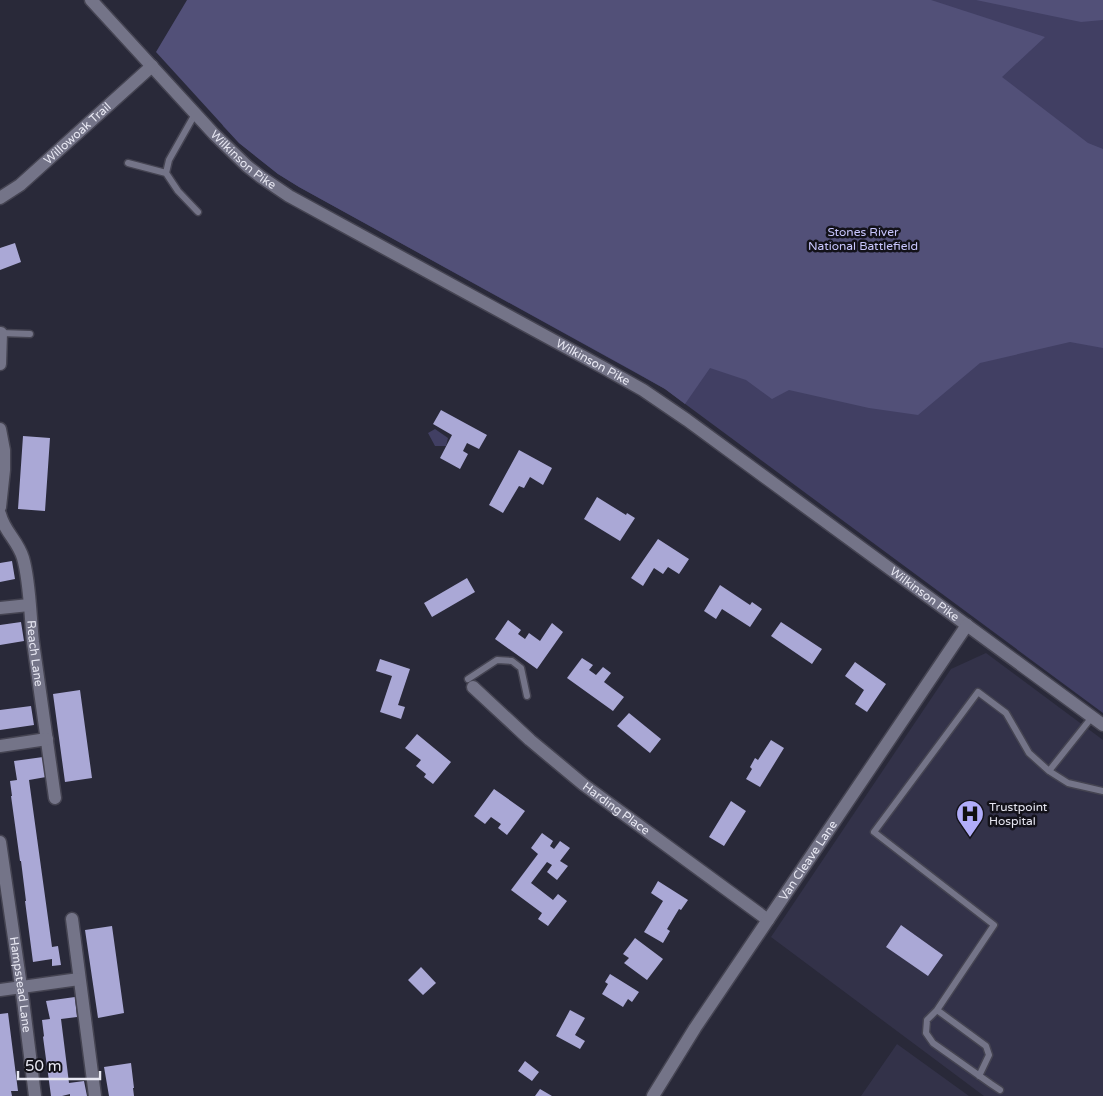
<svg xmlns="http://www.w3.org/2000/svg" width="1103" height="1096" viewBox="0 0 1103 1096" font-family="'Varela Round',sans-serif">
<rect width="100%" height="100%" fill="#292939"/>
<!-- built -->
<path fill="#333249" d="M986,653L1103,740V1096H984L771,937L951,669Z
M897,1044L969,1096H861Z"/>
<!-- green -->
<path fill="#413f63" d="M190,0H1103V713L665,389L299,187L278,174L239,143L223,126Z
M435,429L448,438L446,446H435L428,433Z"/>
<!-- forest -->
<path fill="#525078" d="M187,0H931L1045,37L1002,77L1088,143L1103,149V348L1070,342L980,363L918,415L869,408L789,390L772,399L746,380L710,368L685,404L665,389L635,372L299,187L278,174L239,143L156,52Z
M976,0H1103V20L1081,22Z"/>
<!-- building -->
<path fill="#aaa8d6" d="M15,243L21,262L0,270V248Z
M441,410L487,435L479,449L467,443L463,451L468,454L460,469L440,458L452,435L433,424Z
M23,436L50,438L45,511L18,509Z
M519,450L552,468L543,485L530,477L524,488L519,486L503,513L489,505Z
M597,497L626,515L627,513L635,518L620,541L584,519Z
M658,539L689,559L679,574L668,567L663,574L654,568L643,586L631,578Z
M12,561L15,579L0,582V563Z
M467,578L475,592L432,617L424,603Z
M720,585L750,605L752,602L762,609L750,627L722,609L716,619L704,611Z
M508,620L521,630L518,634L525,639L529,633L540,641L552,623L563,632L537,669L495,639Z
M21,622L24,641L0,645V625Z
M781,622L822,649L812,664L771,636Z
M582,658L593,665L589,670L596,675L603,667L611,673L604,682L624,697L613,711L567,678Z
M380,659L410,669L398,705L405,707L401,719L380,712L392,676L376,671Z
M855,662L886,684L867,712L855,704L864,690L845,676Z
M80,690L92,778L65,782L53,694Z
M31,706L34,725L0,730V710Z
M629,713L661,739L650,753L617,726Z
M417,734L451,762L433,784L424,777L426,774L416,766L421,760L405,748Z
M771,740L784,748L760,787L746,779L752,769L750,767L755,758L758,760Z
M43,757L46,777L29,780L52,947L58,946L61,965L52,966V959L33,962L25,901H26L21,861H20L11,796H12L10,781L17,780L14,761Z
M494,789L525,811L507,835L498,828L501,824L491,817L485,824L474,816Z
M731,801L746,811L724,846L709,837Z
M542,833L553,841L550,846L554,849L560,841L570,848L560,861L568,866L557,880L547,872L552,865L547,862L531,883L553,900L558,894L567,901L548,926L538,919L542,913L511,890L538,854L531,848Z
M658,881L688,900L681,910L679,909L667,929L670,931L663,943L644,932L663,901L651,893Z
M901,925L943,955L928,976L886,947Z
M112,926L124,1013L98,1018L85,930Z
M635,938L663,959L647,980L624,963L629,958L623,954Z
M421,967L436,983L423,995L408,980Z
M610,974L639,992L632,1002L628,999L623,1007L602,994L608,984L605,982Z
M75,997L77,1017L61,1019L69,1083L84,1081L87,1096H70V1094L62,1096H51L43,1037L44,1036L42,1020L50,1019L46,1001Z
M570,1010L585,1018L575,1035L585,1041L580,1049L556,1036Z
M8,1013L18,1091H11L12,1096H0V1014Z
M525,1061L539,1072L532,1081L518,1071Z
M131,1063L134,1088H133L134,1096H109L104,1067Z
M540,1089L552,1096H535Z"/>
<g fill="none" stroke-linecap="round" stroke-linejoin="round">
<defs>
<path id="service" d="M195,114L169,160L166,173L178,191L198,212
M128,163L166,173
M1,333L30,334
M468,679L497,660L512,661L521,668L527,696
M1092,717L1049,771L1068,783L1103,791
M937,1010L994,925L874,832L978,692L1006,713L1029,753L1049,771
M979,1076L989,1055L986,1046L937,1010L927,1020L926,1033L933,1043L991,1084L1000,1090"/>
<g id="minor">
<path id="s1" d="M91,0L214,134L247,166L261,177L289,196L604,368L643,390L687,420L1103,725"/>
<path id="s2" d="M0,198L20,185L152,66"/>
<path d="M0,333H1L0,364"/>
<path d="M0,429L4,450V470L0,507"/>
<path id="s3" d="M0,514C4,531 18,541 23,558C30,582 30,615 33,642C40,694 48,746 55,798"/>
<path d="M0,608L29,605"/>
<path id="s4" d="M473,687L530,740L584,785L768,920"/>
<path d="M0,746L47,739"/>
<path id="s5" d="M0,842L23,1000L35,1096"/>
<path d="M72,919L95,1096"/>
<path d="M0,990L79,979"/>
<path id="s6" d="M653,1096L695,1028L967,625"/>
</g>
</defs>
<!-- service casing -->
<use href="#service" stroke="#454452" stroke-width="9"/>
<!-- minor casing -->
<use href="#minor" stroke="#454452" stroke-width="15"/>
<!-- service -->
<use href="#service" stroke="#747488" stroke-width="6"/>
<!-- minor -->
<use href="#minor" stroke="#747488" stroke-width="12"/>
</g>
<!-- icons -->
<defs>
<symbol id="hospital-pin" viewBox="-11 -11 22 30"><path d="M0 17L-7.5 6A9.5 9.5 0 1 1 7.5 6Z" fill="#b1adfa" stroke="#13121a"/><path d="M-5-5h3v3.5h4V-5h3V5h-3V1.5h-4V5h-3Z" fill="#111"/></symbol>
</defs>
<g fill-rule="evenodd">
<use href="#hospital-pin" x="954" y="798" width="32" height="43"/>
</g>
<g text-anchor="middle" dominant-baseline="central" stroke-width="5" stroke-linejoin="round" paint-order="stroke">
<!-- street labels -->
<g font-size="12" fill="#e7e7f2" stroke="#13121a">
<text stroke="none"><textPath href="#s2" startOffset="101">Willowoak Trail</textPath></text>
<text stroke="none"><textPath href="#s1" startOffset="221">Wilkinson Pike</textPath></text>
<text stroke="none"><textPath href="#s1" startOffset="626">Wilkinson Pike</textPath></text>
<text stroke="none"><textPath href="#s1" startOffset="1031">Wilkinson Pike</textPath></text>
<text stroke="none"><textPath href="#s3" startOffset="146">Reach Lane</textPath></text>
<text stroke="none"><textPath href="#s4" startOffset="188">Harding Place</textPath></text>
<text stroke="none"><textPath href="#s6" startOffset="282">Van Cleave Lane</textPath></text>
<text stroke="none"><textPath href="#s5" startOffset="144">Hampstead Lane</textPath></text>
</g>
<!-- park labels -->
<g font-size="12" fill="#c8c6fd" stroke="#13121a">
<text x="863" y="232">Stones River<tspan x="863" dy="14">National Battlefield</tspan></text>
</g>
<!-- poi labels -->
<g font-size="12" fill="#e7e7f2" stroke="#13121a" text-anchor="start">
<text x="989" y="807">Trustpoint<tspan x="989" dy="14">Hospital</tspan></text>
</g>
</g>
<!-- scale -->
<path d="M18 1071v8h82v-8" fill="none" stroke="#e7e7f2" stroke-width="2.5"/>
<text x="25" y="1071" font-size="15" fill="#e7e7f2" stroke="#13121a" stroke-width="4" paint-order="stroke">50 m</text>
</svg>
